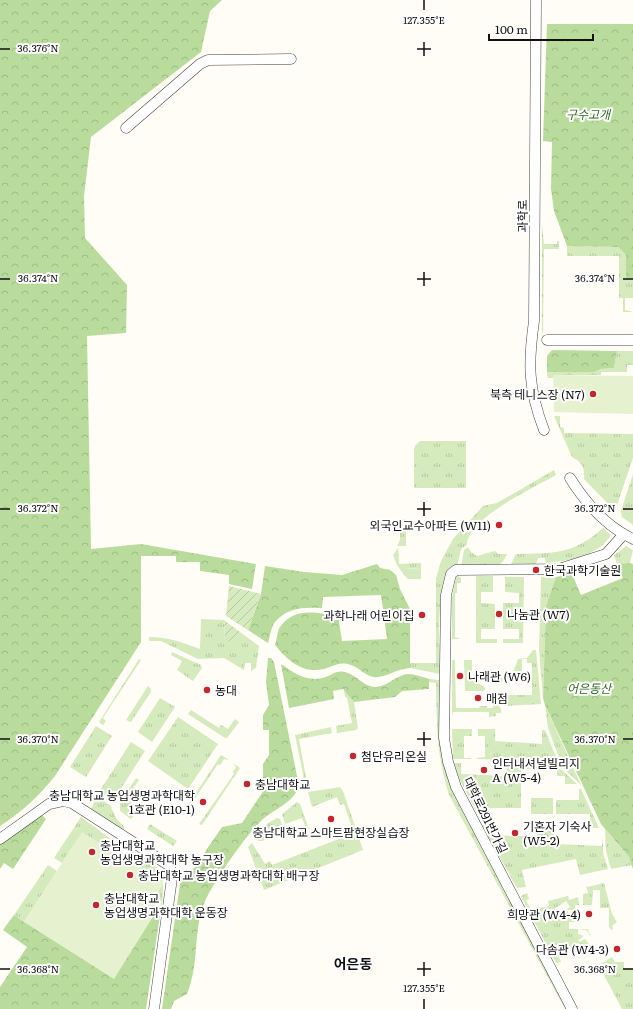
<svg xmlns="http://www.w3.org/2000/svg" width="633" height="1009" viewBox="0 0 633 1009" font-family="Literata,'Noto Sans KR',serif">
<defs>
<pattern id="grass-tufts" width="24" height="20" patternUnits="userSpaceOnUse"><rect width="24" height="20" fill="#d5ebbd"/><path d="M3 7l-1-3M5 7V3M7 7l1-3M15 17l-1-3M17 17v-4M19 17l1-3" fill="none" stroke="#b6c8a1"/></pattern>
<pattern id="forest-crowns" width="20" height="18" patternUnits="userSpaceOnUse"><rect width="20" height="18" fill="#b9dc9c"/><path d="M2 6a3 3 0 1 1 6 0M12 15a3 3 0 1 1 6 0" fill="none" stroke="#9ebc85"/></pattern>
<pattern id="garden-furrows" width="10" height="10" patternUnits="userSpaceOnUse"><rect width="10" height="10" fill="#d5ebbd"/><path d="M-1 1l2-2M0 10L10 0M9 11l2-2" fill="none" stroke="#b6c8a1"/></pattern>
</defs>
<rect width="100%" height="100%" fill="#fffdf5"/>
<!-- grass -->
<path fill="url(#grass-tufts)" d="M542,223L544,244H557V241H559V249H544L543,333H542Z
M567,246L618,247L626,255V278H633V298H625V310L633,312H623V298H619V256H567Z
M617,351H633V365H627V372H601V375H553V378H548L547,372H594L601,369L614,368Z
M554,416H560V427L564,428V433L633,434V458L615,511L584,479C585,468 582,462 572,457Z
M420,441H466V488H414V449L416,445Z
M554,470L556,475C535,487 467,518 467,545L461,549L457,567H451C435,582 440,651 440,674L410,668V663H436V579L441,561L453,539L483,506L497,503Z
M633,474V525L622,517L621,511Z
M400,519H406V546H397L400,540Z
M603,528L611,535C598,556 569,561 546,563L545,558H538L536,564H511L516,554C554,553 573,555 603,528Z
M626,546L633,550L630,563L617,564L614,555Z
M468,547L471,552L477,556L495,551L498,554H507L504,560L498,566L461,567L464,550Z
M398,548L399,564L421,563V568L404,569V575L397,565L393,555Z
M458,576L461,578V583H457V593H455V637L460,639H452V597L456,577Z
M476,576H493V592H481V603L495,604V629H481V639H497V643H476Z
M505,577H524L523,643H503V639H519V629H503V603H519V593L505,592Z
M541,577H556L546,606L543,698L539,650Z
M201,619L224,620L225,642L244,635L259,646L256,668L251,671V663H245L244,670L224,658L198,659L161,641H149V637C169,637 181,642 200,649Z
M533,650H536L541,704L505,706L499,698L500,695H532V663H527V659H522V680L492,682L490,678L497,675H512L518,659L527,658Z
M172,652L201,665L202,668L193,681L177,670L182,661L171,655Z
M139,659L141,660L103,718L106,721L103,725L99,722Z
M452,660H455L456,708H479L480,706H487V708H493V702L495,701L501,709V713H496V716L489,717V712H453L452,716Z
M464,660H472V678L486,689L483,691H465Z
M429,679L440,680L441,754L453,793L569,1009H565L449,795C436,753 437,726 436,683L429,682Z
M148,686L151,689V692L131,722L126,720Z
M344,689L354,702L358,728L356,730L337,733L336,726L352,723L347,698L345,697Z
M160,698L175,707L152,742L138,732Z
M545,705L581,785L563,768L548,728Z
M191,710L219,728L221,725L228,729L235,719L239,722L227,738H225L188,714Z
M178,717L218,744L188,789L148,761Z
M96,726L112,736L86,777L70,767Z
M331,727L332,733L299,739L307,783L305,784L295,735Z
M452,729H472V736H464V758H471V759H453Z
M478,729H495V741L542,744V730H545L560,767L559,769L562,770L577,784H565V776H557V769H521V808H480V813H477L459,778L454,763H461V774L507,776L506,760L477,759V758L485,757V736H478Z
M131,742L145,751L113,801L99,792Z
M221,755L229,760L224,759L220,765L218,764L184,815L182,814Z
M233,763L240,768L202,825L199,824L234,774L233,772L236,767Z
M136,778L139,780L128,796L138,803L137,804L132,801L127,808L135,814L131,819L120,811V802Z
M340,787L343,791L363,850L264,890L248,847L252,843L265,864L270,861L272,865L354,833L344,804L340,805L337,797L312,807L308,792Z
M579,789H581L599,828H590V814H556V800H579Z
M97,797L110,805L116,818L124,827V830L91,809Z
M531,798H553V814H531Z
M297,802L300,804L309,829L307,831L302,818L285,824L282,814Z
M81,817L116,843L113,849L110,850L82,833L62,863L54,858Z
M277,818L280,819L282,825L268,831L271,838L262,841H258L257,836L267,824Z
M150,824L177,841L173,846L147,829Z
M484,824H492V835L537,837L538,831H554L555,844L602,846L603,837V853L608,869L580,875L576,859L522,870L526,887L517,888L482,826Z
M605,829L629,857L632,865L611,869L606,851Z
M129,849C160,869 166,866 162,905L152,901L163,883L124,858L123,855Z
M48,865L57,871L24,922L14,915Z
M604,883L612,914L617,922L612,926L613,929L611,930L609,926V908H600V890H593L592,905H583V894L588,893L586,886L588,887Z
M527,893L529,899L526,900L531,910L549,906L548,901L568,896L569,900L578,897L579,905H575V910H568L567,909L570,907L566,901L542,917L546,922L566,909L575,922H569V929H587L592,937L586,930L578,929V934L584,936L578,940L580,942L585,939L589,944L583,947L578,943L558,954L561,962L556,963L521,896Z
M612,957L615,962H624V968H633V1009H622L598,964H601Z"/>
<!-- forest -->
<path fill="url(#forest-crowns)" d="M0,0H222L210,11L201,52L91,137L84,196L85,238L127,285L126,333L87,336L91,549L141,544L256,564L252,589L229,584V575L200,571V562H176V556H141V642L55,776C39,796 22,812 0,826Z
M547,24H633V278H626V255L618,247L567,246L554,211L551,189L552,142L543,141Z
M552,350L617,351L614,368L601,369L594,372H547V356Z
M630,563L633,564V869L629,857L601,824L545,705L543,698L546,606L556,577L572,574L581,595L623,578L617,564Z
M377,564L380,568L390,570L396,575L400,589L410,609V668C395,669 390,676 378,677C368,679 360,668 351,665C339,661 335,666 324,669C303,674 288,661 275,645C277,640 277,631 280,627C295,606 317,613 338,616L342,641L387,639L381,595L323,597L322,608C304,607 288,607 275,622C271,627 270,637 268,643L248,630L261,594L265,566L304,572L342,575Z
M268,658H271L274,662L299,786C293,804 273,809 261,821C244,838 221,872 209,893C191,924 201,961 187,994L174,1001L171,1009H162L180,884L194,868L222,827L242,823L268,784L263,780V764L269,755V730H263V715L269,705L266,682Z
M281,664C295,674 309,683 326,677C333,674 337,670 345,672C357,675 362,686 375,687C386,687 393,678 403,675C410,672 422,677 429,679V689L402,691L395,697L354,702L343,689L333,691L334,699L289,708Z
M42,815L46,819L13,869L4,863L0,869V844Z
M159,907L161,908L146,1009H0V987L27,947L3,930L14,915L24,922Z"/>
<!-- park -->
<path fill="#d5ebbd" d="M421,568V579H408L404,575V569Z"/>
<!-- garden -->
<path fill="url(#garden-furrows)" d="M229,586L261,594L248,630L226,616Z
M224,620L244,635L225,643Z"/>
<!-- pitch -->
<path fill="#e6f2cf" d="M553,375L633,376V414L554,412Z
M82,832L163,883L152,901L159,907L114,979L24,922Z"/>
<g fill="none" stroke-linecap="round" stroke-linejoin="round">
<defs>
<path id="minor" d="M536,0L534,321C528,364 528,388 544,430
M126,128L200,64L208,60L291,59
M547,340H633
M570,478C585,502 607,527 633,539
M0,839L49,804L63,801L72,803L170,866L172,878L154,1009
M572,1009L456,787L448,762L444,738L446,595L451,574L456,570L559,569L606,554L624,534"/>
</defs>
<!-- minor casing -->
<use href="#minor" stroke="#444" stroke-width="11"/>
<!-- minor -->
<use href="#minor" stroke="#fff" stroke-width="10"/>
</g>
<!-- ticks -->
<path fill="none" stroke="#111" stroke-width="1.5" d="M424,0V10M424,42V56M0,49H10M417,49H431M424,272V286M0,279H10M417,279H431M623,279H633M424,502V516M0,509H10M417,509H431M623,509H633M424,732V746M0,739H10M417,739H431M623,739H633M424,962V976M0,969H10M417,969H431M623,969H633M424,999V1009"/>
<!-- markers -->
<g fill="#c4262e" stroke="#fff" stroke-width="1.5">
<circle cx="593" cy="394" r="4"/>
<circle cx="499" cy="525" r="4"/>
<circle cx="536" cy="570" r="4"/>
<circle cx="499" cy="614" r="4"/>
<circle cx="422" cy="615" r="4"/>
<circle cx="460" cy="676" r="4"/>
<circle cx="207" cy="690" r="4"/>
<circle cx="478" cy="698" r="4"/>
<circle cx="353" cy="756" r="4"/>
<circle cx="484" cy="770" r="4"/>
<circle cx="247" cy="784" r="4"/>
<circle cx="203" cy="802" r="4"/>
<circle cx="331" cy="819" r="4"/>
<circle cx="515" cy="833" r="4"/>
<circle cx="92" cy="852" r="4"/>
<circle cx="130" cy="875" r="4"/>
<circle cx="96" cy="905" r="4"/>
<circle cx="589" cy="914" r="4"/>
<circle cx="617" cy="949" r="4"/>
</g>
<g text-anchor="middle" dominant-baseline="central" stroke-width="4" stroke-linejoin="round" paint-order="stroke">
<!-- park labels -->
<g font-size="12" font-style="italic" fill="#2f6b1f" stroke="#fff">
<text x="588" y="114">구수고개</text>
<text x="589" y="688">어은동산</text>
</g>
<!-- street labels -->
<g font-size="12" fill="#111" stroke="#fff">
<text transform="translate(522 216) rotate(-90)">과학로</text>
<text transform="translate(486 815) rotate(64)">대학로291번가길</text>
</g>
<!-- poi labels -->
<g font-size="12" fill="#111" stroke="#fff" text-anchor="start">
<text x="585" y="394" text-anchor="end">북측 테니스장 (N7)</text>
<text x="491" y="525" text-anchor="end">외국인교수아파트 (W11)</text>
<text x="544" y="570">한국과학기술원</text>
<text x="507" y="614">나눔관 (W7)</text>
<text x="414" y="615" text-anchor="end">과학나래 어린이집</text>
<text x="468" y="676">나래관 (W6)</text>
<text x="215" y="690">농대</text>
<text x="486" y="698">매점</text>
<text x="361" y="756">첨단유리온실</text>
<text x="492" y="763">인터내셔널빌리지<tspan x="492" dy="14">A (W5-4)</tspan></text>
<text x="255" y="784">충남대학교</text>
<text x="195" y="795" text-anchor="end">충남대학교 농업생명과학대학<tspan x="195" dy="14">1호관 (E10-1)</tspan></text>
<text x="523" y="826">기혼자 기숙사<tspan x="523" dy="14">(W5-2)</tspan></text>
<text x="331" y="832" text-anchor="middle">충남대학교 스마트팜현장실습장</text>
<text x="100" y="845">충남대학교<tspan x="100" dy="14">농업생명과학대학 농구장</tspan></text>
<text x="138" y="875">충남대학교 농업생명과학대학 배구장</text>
<text x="104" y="898">충남대학교<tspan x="104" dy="14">농업생명과학대학 운동장</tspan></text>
<text x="581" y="914" text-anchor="end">희망관 (W4-4)</text>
<text x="609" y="949" text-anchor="end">다솜관 (W4-3)</text>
</g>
<!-- quarter labels -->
<g font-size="14" font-weight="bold" fill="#111" stroke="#fff">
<text x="353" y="963">어은동</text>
</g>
</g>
<g font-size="10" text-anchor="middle" fill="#111" stroke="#fff" stroke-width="4" stroke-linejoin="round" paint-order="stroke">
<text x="424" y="24">127.355°E</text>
<text x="38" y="52">36.376°N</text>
<text x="38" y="282">36.374°N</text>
<text x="595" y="282">36.374°N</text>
<text x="38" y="512">36.372°N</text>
<text x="595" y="512">36.372°N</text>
<text x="38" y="743">36.370°N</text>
<text x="595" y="743">36.370°N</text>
<text x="38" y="973">36.368°N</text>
<text x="595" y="973">36.368°N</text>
<text x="424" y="992">127.355°E</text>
</g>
<!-- scale -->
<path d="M489 34v6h104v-6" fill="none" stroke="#111111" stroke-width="2"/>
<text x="495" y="34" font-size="12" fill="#111111" stroke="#ffffff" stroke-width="3" paint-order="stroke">100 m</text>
</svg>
